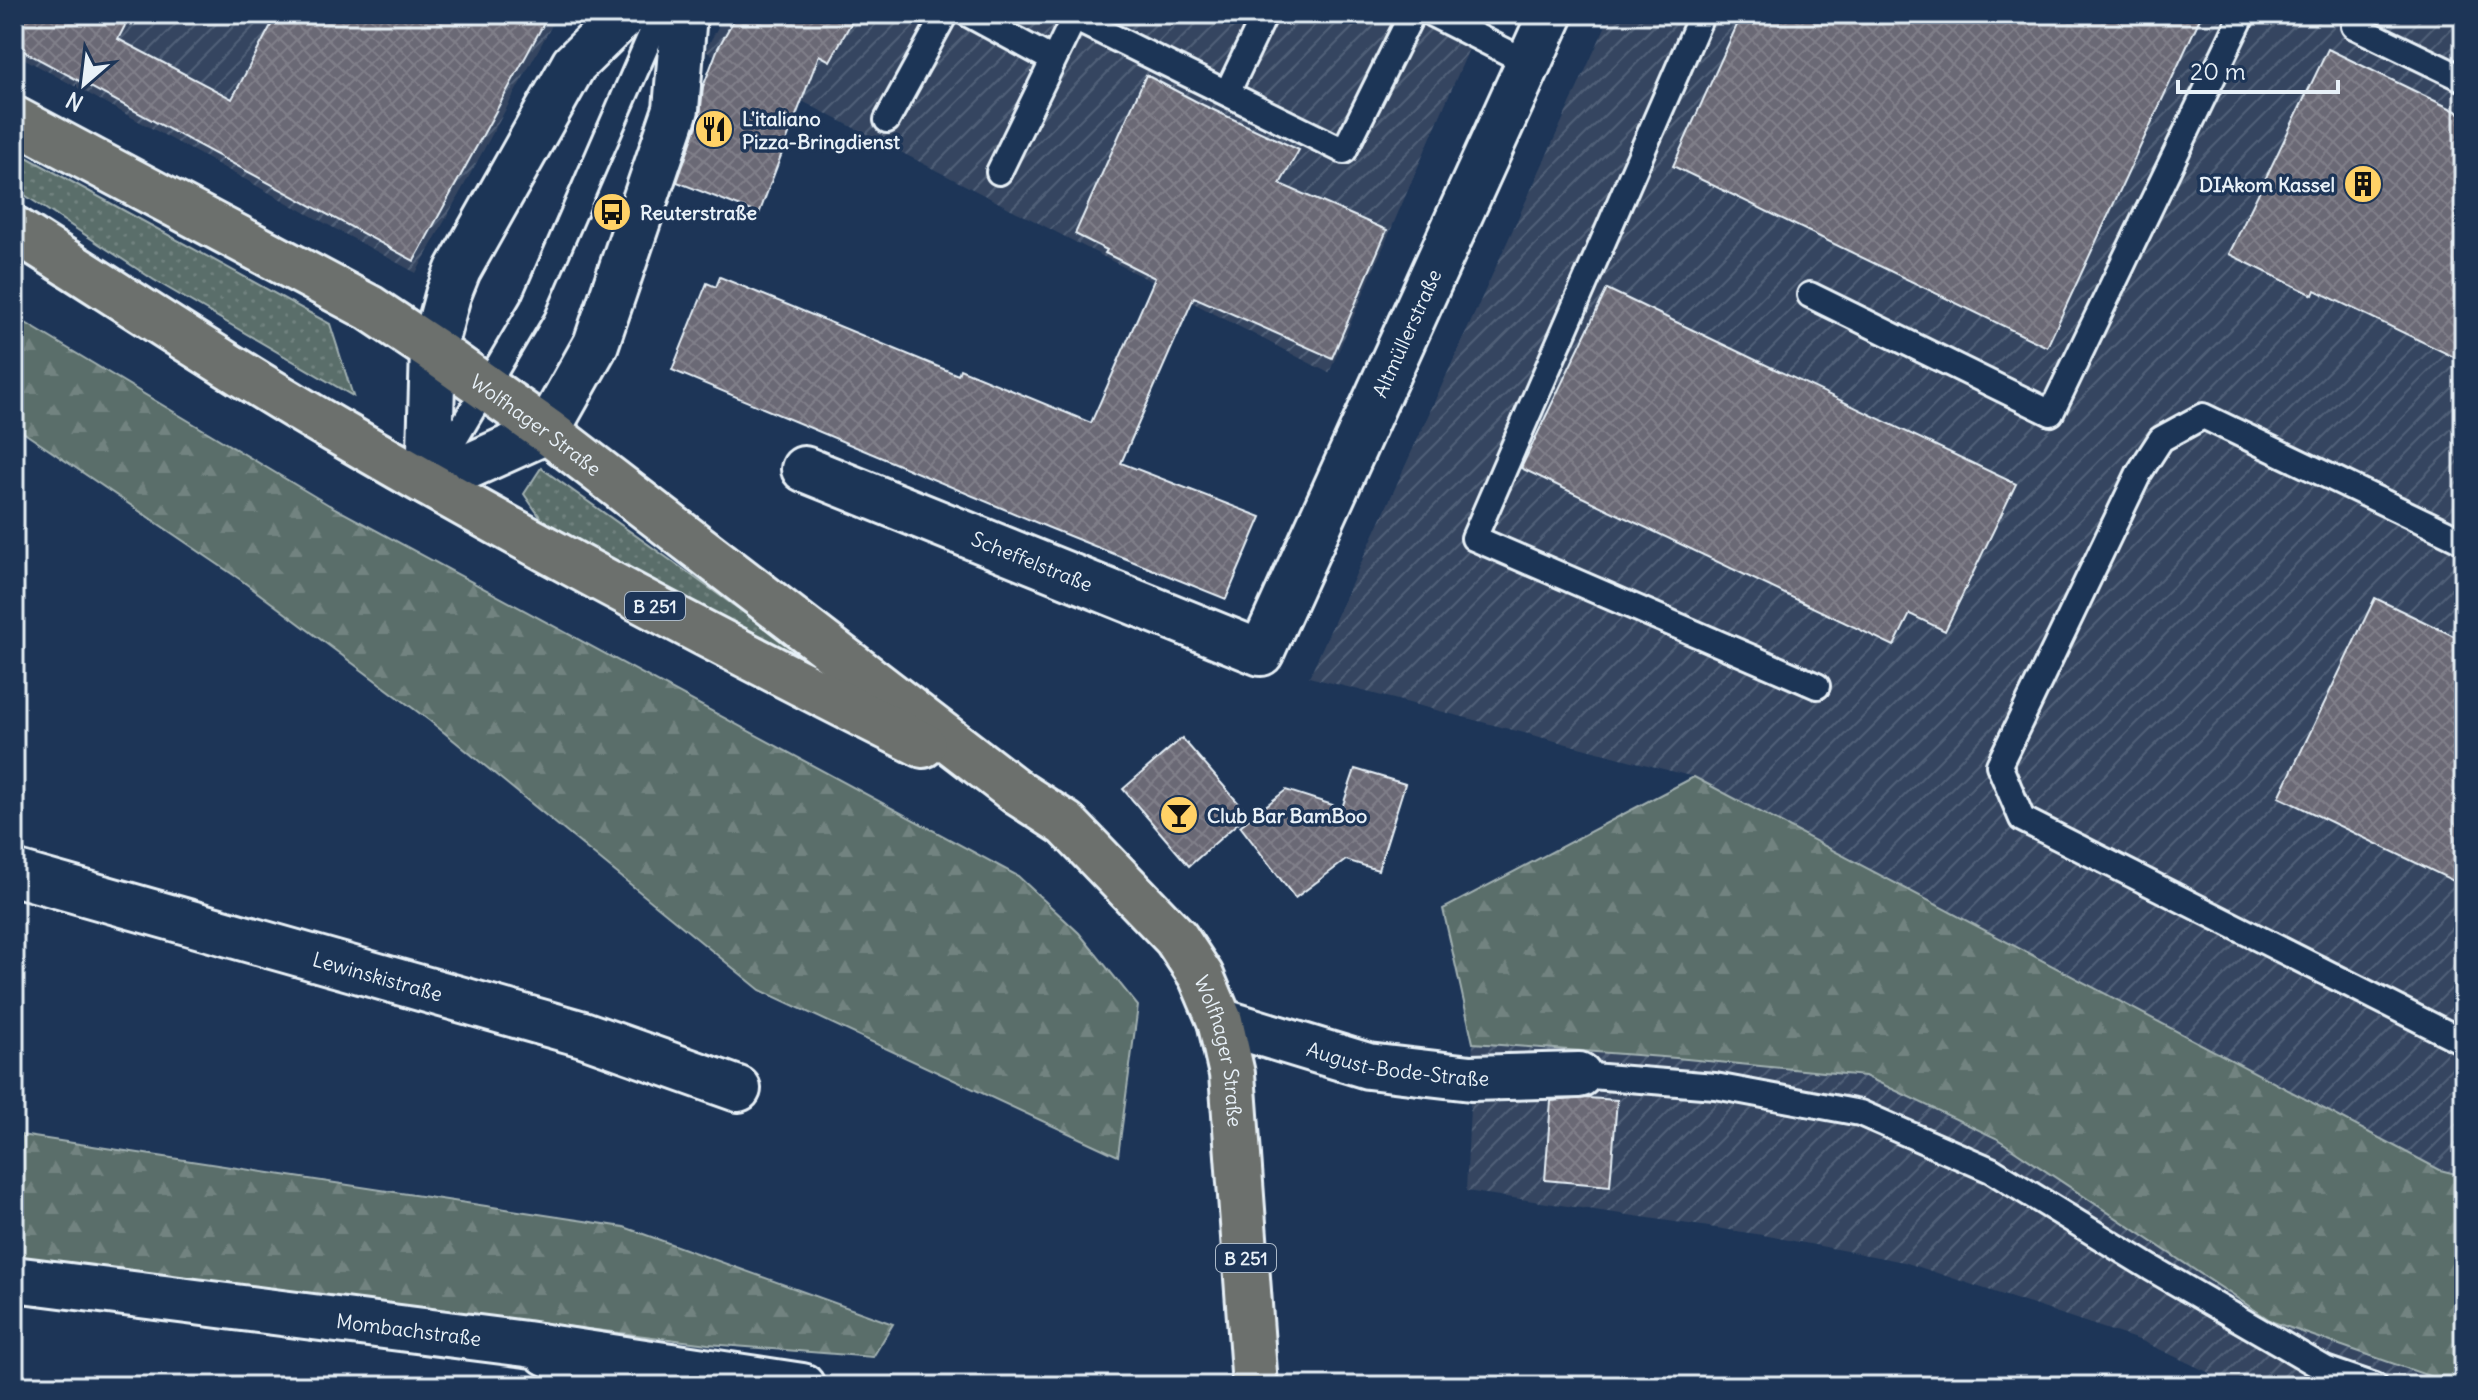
<svg xmlns="http://www.w3.org/2000/svg" width="2478" height="1400" viewBox="0 0 2478 1400" font-family="Delius,sans-serif">
<defs>
<pattern id="industrial-furrows" width="10" height="10" patternUnits="userSpaceOnUse" patternTransform="scale(2)"><rect width="10" height="10" fill="#344560"/><path d="M-1 1l2-2M0 10L10 0M9 11l2-2" fill="none" stroke="#516078"/></pattern>
<pattern id="grass-dots" width="8" height="8" patternUnits="userSpaceOnUse" patternTransform="scale(2)"><rect width="8" height="8" fill="#5a6e6a"/><path d="M2 2h.1M6 6h.1" fill="none" stroke="#728380" stroke-width="1.8" stroke-linecap="round"/></pattern>
<pattern id="forest-firs" width="22" height="20" patternUnits="userSpaceOnUse" patternTransform="scale(2)"><rect width="22" height="20" fill="#5a6e6a"/><path d="M5 1l3.5 6h-7zM16 11l3.5 6h-7z" fill="#728380"/></pattern>
<pattern id="building-cross-hatch" width="8" height="8" patternUnits="userSpaceOnUse" patternTransform="scale(2)"><rect width="8" height="8" fill="#6b6975"/><path d="M0 0l8 8M0 8l8-8" fill="none" stroke="#807f89"/></pattern>
</defs>
<rect width="100%" height="100%" fill="#1d3557"/>
<filter id="ink" filterUnits="userSpaceOnUse"><feTurbulence type="fractalNoise" baseFrequency=".0125" numOctaves="2"/><feDisplacementMap in="SourceGraphic" scale="16" xChannelSelector="R" yChannelSelector="G"/><feConvolveMatrix kernelMatrix="1 2 1 2 8 2 1 2 1" color-interpolation-filters="sRGB"/></filter>
<g filter="url(#ink)">
<!-- industrial -->
<path fill="url(#industrial-furrows)" d="M14,14H558L416,273L14,53Z
M725,14H1484L1329,373L705,51Z
M1611,14H2464V1176L2440,1170L1694,777L1309,677Z
M1473,1043L1676,1058L1865,1076L1996,1137L2273,1322L2458,1386H2237L2142,1341L1904,1262L1763,1235L1466,1191Z"/>
<!-- grass -->
<path fill="url(#grass-dots)" stroke="#a1b0b1" stroke-width="2" d="M14,150L330,324L353,396L154,280L14,188Z
M541,468L861,696L552,534L524,494Z"/>
<!-- forest -->
<path fill="url(#forest-firs)" stroke="#a1b0b1" stroke-width="2" d="M14,316L329,505L1018,876L1079,933L1138,1006L1118,1156L760,990L430,721L241,580L14,426Z
M1694,777L2440,1170L2464,1176V1386H2458L2273,1322L1996,1138L1865,1076L1676,1058L1473,1043L1443,909Z
M14,1134L624,1227L893,1324L873,1357L708,1344L14,1257Z"/>
<!-- building -->
<path fill="url(#building-cross-hatch)" stroke="#e8f1f8" stroke-width="2" d="M14,14H131L118,39L232,99L277,14H549L414,261L14,46Z
M737,14H856L830,61L819,55L759,214L677,182L700,117L703,87L718,48Z
M1742,14H2202L2047,347L1673,166Z
M2328,49L2464,115V362L2315,290L2313,295L2229,254Z
M1146,75L1203,105L1299,150L1280,184L1387,230L1332,358L1194,297L1121,463L1261,517L1226,599L1047,527L672,370L707,283L716,287L720,277L958,375L960,369L1091,423L1155,278L1105,253L1107,250L1075,234Z
M1607,289L2016,484L1945,631L1910,614L1894,646L1521,468Z
M2375,598L2464,641V886L2279,797Z
M1182,738L1248,814L1189,866L1123,789Z
M1355,769L1405,784L1378,870L1346,860L1295,898L1240,826L1286,790L1342,808Z
M1587,1098L1617,1100L1610,1186L1545,1180L1551,1101Z"/>
<g fill="none" stroke-linecap="round" stroke-linejoin="round">
<defs>
<path id="lane" d="M968,14L1053,60
M1432,14L1529,63
M1702,14L1474,538L1817,686
M2359,14L2354,26L2464,79
M1227,93L1265,14
M887,120L945,14
M999,172L1074,18L1344,151L1412,14
M1810,295L2051,413L2243,14
M436,471L533,307L660,14
M2464,541L2203,416L2161,439L2139,473L1999,765L2022,819L2464,1042
M1579,1075L1715,1086L1860,1113L1991,1170L2151,1268L2325,1369L2375,1386"/>
<g id="street">
<path id="s1" d="M804,469L1261,653L1551,14"/>
<path id="s2" d="M14,873L583,1034L738,1089"/>
<path id="s3" d="M1220,1021L1368,1066L1471,1078L1579,1075"/>
<path d="M547,1353L620,1386"/>
</g>
<g id="secondary">
<path d="M625,14L574,64L458,270L448,295L433,350L429,484L547,431L596,344L676,109L684,14"/>
<path id="s4" d="M14,1279L526,1344L802,1386"/>
</g>
<g id="primary">
<path id="s5" d="M14,119L370,308L433,350L547,431L1018,793L1066,824L1176,938L1201,976L1220,1021L1232,1074L1255,1386"/>
<path d="M14,229C125,299 234,372 347,437C535,547 729,648 923,745"/>
</g>
</defs>
<!-- lane casing -->
<use href="#lane" stroke="#e8f1f8" stroke-width="30"/>
<!-- street casing -->
<use href="#street" stroke="#e8f1f8" stroke-width="50"/>
<!-- secondary casing -->
<use href="#secondary" stroke="#e8f1f8" stroke-width="50"/>
<!-- primary casing -->
<use href="#primary" stroke="#e8f1f8" stroke-width="50"/>
<!-- lane -->
<use href="#lane" stroke="#1d3557" stroke-width="24"/>
<!-- street -->
<use href="#street" stroke="#1d3557" stroke-width="44"/>
<!-- secondary -->
<use href="#secondary" stroke="#1d3557" stroke-width="44"/>
<!-- primary -->
<use href="#primary" stroke="#6c706d" stroke-width="44"/>
</g>
</g>
<!-- icons -->
<defs>
<symbol id="restaurant-disc" viewBox="-11 -11 22 22"><circle r="9.5" fill="#ffd166" stroke="#1d3557"/><path d="M-5-6h1v4h1v-4h1v4h1v-4h1v5L-1.5 .5V6h-2V.5L-5-1ZM5-6V6H3V1.5H1.5Q1.5-4 5-6Z" fill="#111"/></symbol>
<symbol id="building-disc" viewBox="-11 -11 22 22"><circle r="9.5" fill="#ffd166" stroke="#1d3557"/><path d="M-4-6H4V6H1V3H-1V6H-4ZM-2.5-4.3h1.7v1.8h-1.7ZM.8-4.3h1.7v1.8H.8ZM-2.5-1h1.7V.8h-1.7ZM.8-1h1.7V.8H.8Z" fill="#111"/></symbol>
<symbol id="bus-disc" viewBox="-11 -11 22 22"><circle r="9.5" fill="#ffd166" stroke="#1d3557"/><path d="M-5-6H5V4H4V6H2V4H-2V6H-4V4H-5ZM-3.5-4V0h7V-4ZM-3.5 1.2v1.5H-2V1.2ZM2 1.2v1.5H3.5V1.2Z" fill="#111"/></symbol>
<symbol id="bar-disc" viewBox="-11 -11 22 22"><circle r="9.5" fill="#ffd166" stroke="#1d3557"/><path d="M-6-5H6L.8 .8V4.5H3.5V6h-7V4.5H-.8V.8Z" fill="#111"/></symbol>
</defs>
<g fill-rule="evenodd">
<use href="#restaurant-disc" x="692" y="107" width="44" height="44"/>
<use href="#building-disc" x="2341" y="162" width="44" height="44"/>
<use href="#bus-disc" x="590" y="190" width="44" height="44"/>
<use href="#bar-disc" x="1157" y="793" width="44" height="44"/>
</g>
<g text-anchor="middle" dominant-baseline="central" stroke-width="7" stroke-linejoin="round" paint-order="stroke">
<!-- shield labels -->
<g fill="#1d3557" stroke="#abb9c8" stroke-width="2">
<rect x="625" y="592" width="60" height="28" rx="6"/>
<rect x="1216" y="1244" width="60" height="28" rx="6"/>
</g>
<g font-size="18" font-weight="bold" fill="#e8f1f8">
<text x="655" y="606">B 251</text>
<text x="1246" y="1258">B 251</text>
</g>
<!-- poi labels -->
<g font-size="20" font-weight="bold" fill="#e8f1f8" stroke="#1d3557" text-anchor="start">
<text x="742" y="118">L'italiano<tspan x="742" dy="23">Pizza-Bringdienst</tspan></text>
<text x="2335" y="184" text-anchor="end">DIAkom Kassel</text>
<text x="640" y="212">Reuterstraße</text>
<text x="1207" y="815">Club Bar BamBoo</text>
</g>
<!-- street labels -->
<g font-size="20" fill="#e8f1f8" stroke="#1d3557">
<text stroke="none"><textPath href="#s1" startOffset="844">Altmüllerstraße</textPath></text>
<text stroke="none"><textPath href="#s5" startOffset="606">Wolfhager Straße</textPath></text>
<text stroke="none"><textPath href="#s1" startOffset="246">Scheffelstraße</textPath></text>
<text stroke="none"><textPath href="#s2" startOffset="378">Lewinskistraße</textPath></text>
<text stroke="none"><textPath href="#s5" startOffset="1552">Wolfhager Straße</textPath></text>
<text stroke="none"><textPath href="#s3" startOffset="184">August-Bode-Straße</textPath></text>
<text stroke="none"><textPath href="#s4" startOffset="398">Mombachstraße</textPath></text>
</g>
</g>
<!-- margin -->
<rect width="2478" height="1400" fill="none" stroke="#1d3557" stroke-width="48"/>
<rect x="24" y="24" width="2430" height="1352" fill="none" stroke="#e8f1f8" stroke-width="3" filter="url(#ink)"/>
<!-- north arrow -->
<g transform="translate(84 84) rotate(208)" stroke="#1d3557" stroke-width="6" paint-order="stroke">
<path d="M0-6L14 30L0 20L-14 30Z" fill="#e8f1f8"/>
<text y="-12" font-size="22" font-weight="bold" text-anchor="middle" fill="#e8f1f8">N</text>
</g>
<!-- scale -->
<path d="M2178 80v12h160v-12" fill="none" stroke="#e8f1f8" stroke-width="4"/>
<text x="2190" y="80" font-size="24" fill="#e8f1f8" stroke="#1d3557" stroke-width="6" paint-order="stroke">20 m</text>
</svg>
